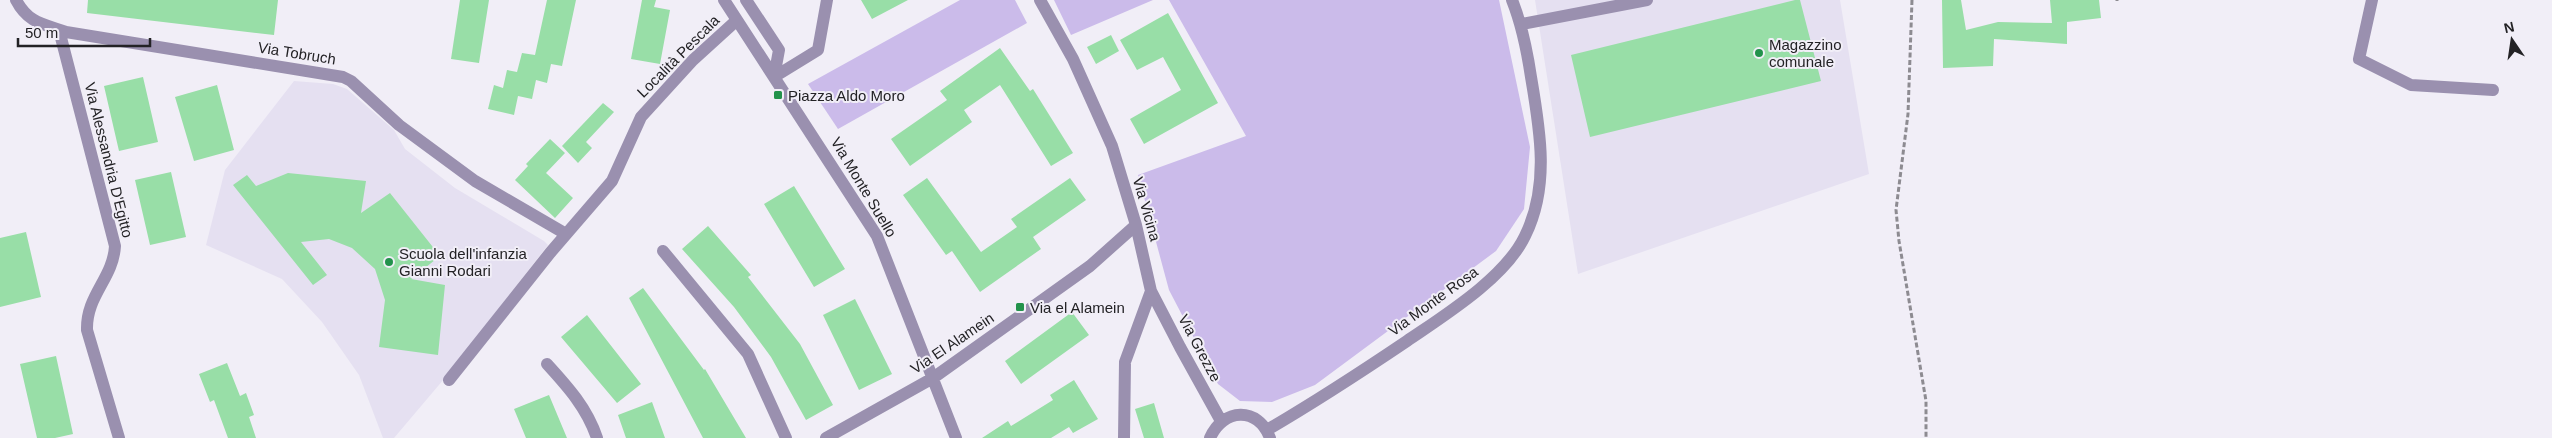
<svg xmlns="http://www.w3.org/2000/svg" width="2552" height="438" viewBox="0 0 2552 438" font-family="Arial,sans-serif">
<rect width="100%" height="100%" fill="#f1eef7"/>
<!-- built -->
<path fill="#e5e0f1" d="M1535,0H1840L1869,174L1578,274Z
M294,81L333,84L347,89L394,130L405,149L455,188L544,241L548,245L444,379L394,438H383L359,375L322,322L282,279L206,245L225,170Z"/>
<!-- green -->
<path fill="#cbbbea" d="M960,0H1015L1027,23L838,129L808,84Z
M1054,0H1153L1071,35Z
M1169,0H1499L1530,147L1524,209L1496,251L1315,385L1272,402L1240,401L1218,384L1169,290L1138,175L1246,136Z"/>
<!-- building -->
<path fill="#98dea7" d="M88,0H278L274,35L87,13Z
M460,0H489L479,63L451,59Z
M547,0H576L562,66L551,64L547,83L536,80L532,99L518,96L514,115L488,109L494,85L503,88L507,70L517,72L522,53L535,55Z
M642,0H656L654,7L670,10L660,64L631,59Z
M861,0H908L872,19Z
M1795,0H1800L1821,81L1590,137L1571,55Z
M1942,0H1961L1966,30L1998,22L2052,23L2050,0H2099L2101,18L2067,22V44L1994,39L1993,66L1943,68Z
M1168,13L1218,103L1144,144L1130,119L1181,90L1163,57L1137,70L1120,40Z
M1111,35L1119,51L1096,64L1087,47Z
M1000,48L1030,91L1033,89L1073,153L1051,166L1000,85L964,110L972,122L910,166L891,139L947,100L940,91Z
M143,77L158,142L119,151L104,86Z
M217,85L234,150L194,161L175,97Z
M603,103L614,112L586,142L592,148L578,163L562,146Z
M550,139L565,153L546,173L573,198L555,218L515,180L528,166L526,164Z
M171,172L186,237L150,245L135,180Z
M288,173L366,181L361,213L390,193L440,256L411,279L445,285L438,355L379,347L385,300L375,269L352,248L329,239L301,242L327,275L313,285L233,185L247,175L256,186Z
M927,178L981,252L1017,227L1011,219L1070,178L1086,200L1033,237L1041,249L980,292L952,251L946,255L903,195Z
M794,186L845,269L814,287L764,204Z
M708,226L751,275L748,277L800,344L833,405L806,420L771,357L734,307L682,249Z
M26,232L41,297L0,307V238Z
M643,288L704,370L705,369L746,438H703L629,298Z
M855,299L892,374L859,390L823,315Z
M1072,312L1089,335L1021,384L1005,361Z
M587,315L641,384L617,403L561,337Z
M56,356L73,434L55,438H37L20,364Z
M227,363L240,396L246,393L254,415L249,417L256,438H228L214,400L210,402L199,374Z
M1074,380L1098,419L1073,433L1069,427L1051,438H982L1008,421L1011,426L1053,400L1050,395Z
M549,395L567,438H526L514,409Z
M652,402L665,438H626L618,415Z
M1154,403L1164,438H1144L1135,409Z"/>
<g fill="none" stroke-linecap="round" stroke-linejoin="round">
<!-- path -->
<path stroke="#8d8b91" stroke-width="3" stroke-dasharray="5 2.5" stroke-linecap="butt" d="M1912,0L1908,114L1896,210L1899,241L1926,401V438
M2117,1V0"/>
<!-- minor -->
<path stroke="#9a90af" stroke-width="12" d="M16,0C28,23 43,24 66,32L343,77L351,81L399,125L475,181L566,234
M724,0L877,236L956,438
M746,0L779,50L774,77
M1040,0L1073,59L1112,146L1136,225L1151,291L1125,362L1124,438
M2372,0L2359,59L2411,85L2493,90
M1522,24L1647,0
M59,30L115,246C113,279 86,295 87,330L119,438
M774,77L818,50L827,0
M663,251L748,354L786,438
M1151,291L1180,347L1221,421
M547,364C568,387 587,408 597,438
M449,380L550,253L612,181L641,117L693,60L737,20
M1267,430C1315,402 1361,372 1407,341C1445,315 1505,278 1525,236C1550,186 1540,130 1531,77C1527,50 1522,25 1512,0
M826,438L933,378L1090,266L1136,225
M1210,438C1223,408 1258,406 1270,438"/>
</g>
<!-- markers -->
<g fill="#22924b" stroke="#f1eef7" stroke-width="2">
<circle cx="1759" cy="53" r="5"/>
<rect x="773" y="90" width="10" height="10" rx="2.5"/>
<circle cx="389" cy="262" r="5"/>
<rect x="1015" y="302" width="10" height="10" rx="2.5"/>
</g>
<g text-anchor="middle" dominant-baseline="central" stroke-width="4" stroke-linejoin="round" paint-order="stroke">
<!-- poi labels -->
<g font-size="15" fill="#232225" stroke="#f1eef7" text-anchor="start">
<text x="1769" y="44">Magazzino<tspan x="1769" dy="17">comunale</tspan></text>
<text x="788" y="95">Piazza Aldo Moro</text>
<text x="399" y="253">Scuola dell'infanzia<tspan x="399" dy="17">Gianni Rodari</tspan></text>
<text x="1030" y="307">Via el Alamein</text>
</g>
<!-- street labels -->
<g font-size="15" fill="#232225" stroke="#f1eef7">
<text transform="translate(297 53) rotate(9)">Via Tobruch</text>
<text transform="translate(678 56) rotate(-45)">Località Pescala</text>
<text transform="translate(109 160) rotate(76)">Via Alessandria D'Egitto</text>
<text transform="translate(864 187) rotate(59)">Via Monte Suello</text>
<text transform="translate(1147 209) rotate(74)">Via Vicina</text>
<text transform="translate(1433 301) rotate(-36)">Via Monte Rosa</text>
<text transform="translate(952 343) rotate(-34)">Via El Alamein</text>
<text transform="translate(1200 348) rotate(62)">Via Grezze</text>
</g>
</g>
<!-- north arrow -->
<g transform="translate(2512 40) rotate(347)" stroke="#f1eef7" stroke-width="4" paint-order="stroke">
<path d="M0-4L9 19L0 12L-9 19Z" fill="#232225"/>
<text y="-8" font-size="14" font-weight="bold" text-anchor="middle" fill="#232225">N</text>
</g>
<!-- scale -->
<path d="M18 38v8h132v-8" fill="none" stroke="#232225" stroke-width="2.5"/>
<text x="25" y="38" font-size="15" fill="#232225" stroke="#f1eef7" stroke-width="4" paint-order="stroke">50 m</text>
</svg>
